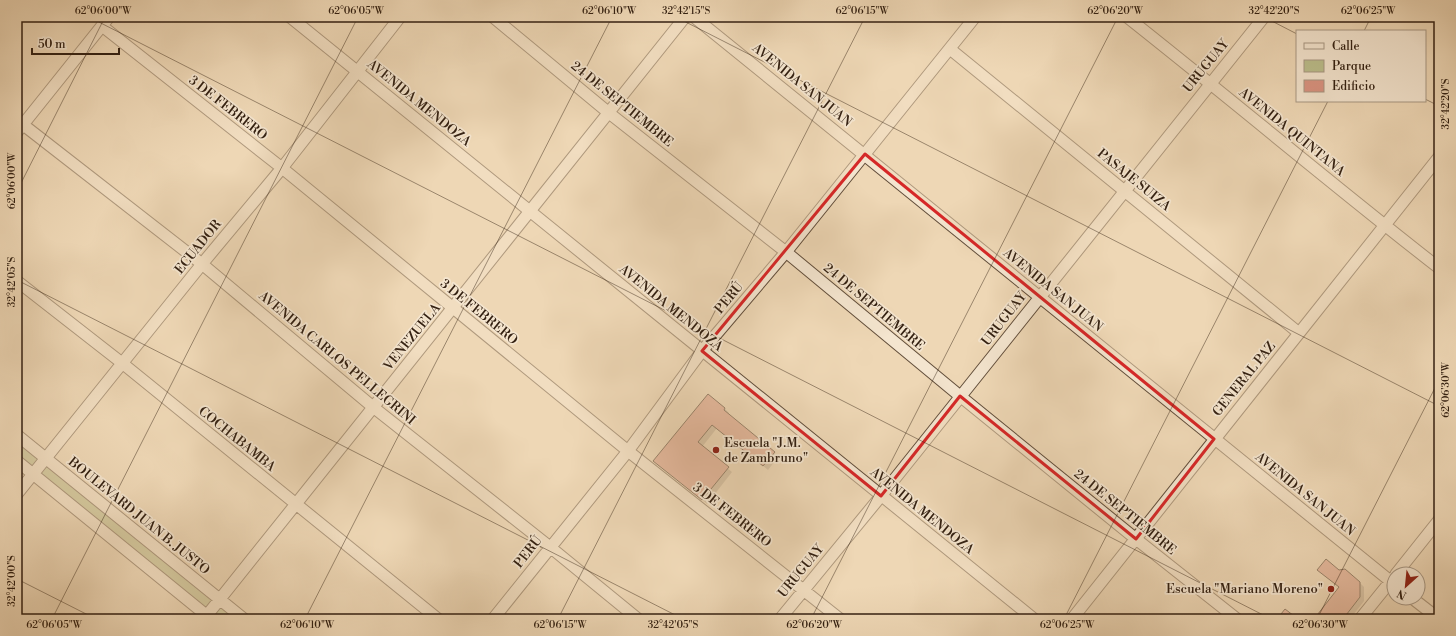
<svg xmlns="http://www.w3.org/2000/svg" width="1456" height="636" viewBox="0 0 1456 636" font-family="'Libre Bodoni',serif">
<rect width="100%" height="100%" fill="#eed7b5"/>
<filter id="stains"><feTurbulence type="fractalNoise" baseFrequency=".005" numOctaves="4"/><feColorMatrix values="0 0 0 0 .2 0 0 0 0 .09 0 0 0 0 .02 0 0 0 .5 -.17"/></filter>
<radialGradient id="worn" r=".72"><stop offset=".6" stop-color="#630" stop-opacity="0"/><stop offset="1" stop-color="#630" stop-opacity=".3"/></radialGradient>
<!-- green -->
<path fill="#bbbe8c" stroke="#78704f" d="M17,435L244,619H211L17,461Z"/>
<!-- shadow -->
<path fill="#0003" d="M725,409L729,413L728,415L778,457L768,470L717,428L702,447L732,472L707,504L659,465Z
M1338,571L1360,583L1364,587V601L1350,619H1315L1340,588Z"/>
<!-- building -->
<path fill="#da9482" stroke="#342112" d="M708,394L725,408L724,410L775,452L763,466L712,425L698,442L729,467L702,500L653,461Z
M1326,559L1339,570L1345,569L1360,582V597L1343,619H1314L1339,587L1317,570Z
M1285,609L1298,619H1277Z"/>
<g fill="none" stroke-linecap="round" stroke-linejoin="round">
<defs>
<path id="minor" d="M290,17L1034,619
M493,17L609,113L786,252L960,396L1136,539L1237,619
M694,17L1394,584
M1127,17C1232,100 1334,186 1439,268
M102,26L282,168L628,451L840,619
M950,49L1299,333
M17,120L202,264L373,407L550,547L638,619
M17,132L109,17
M17,281L122,363L438,619
M17,435L244,619
M17,461L211,619
M17,494L202,264L282,168L400,17
M1396,574L1439,520
M1412,598L1439,619
M204,619L685,17
M493,619L628,451L702,351L786,252L975,17
M780,619L881,496L1264,17
M1072,619L1439,157
M1360,619L1394,577"/>
</defs>
<!-- minor casing -->
<use href="#minor" stroke="#624e3b" stroke-width="13"/>
<!-- minor -->
<use href="#minor" stroke="#f4e5cf" stroke-width="11"/>
</g>
<!-- marked area -->
<path d="M0 0H1456V636H0ZM865,154L1214,439L1136,539L960,396L881,496L702,351Z" fill="#eed7b5" fill-opacity=".55" fill-rule="evenodd"/>
<path fill="none" stroke="#d62828" stroke-width="3" stroke-linejoin="round" d="M865,154L1214,439L1136,539L960,396L881,496L702,351Z"/>
<!-- ticks -->
<path fill="none" stroke="#342112" stroke-width="1" stroke-opacity="0.45" d="M89,17L1271,619M676,17L1439,406M1264,17L1297,34M1364,31L1371,17M1425,99L1439,106M17,191L105,17M17,280L683,619M17,579L96,619M52,619L358,17M305,619L612,17M558,619L865,17M811,619L1118,17M1064,619L1328,101M1317,619L1439,380"/>
<!-- markers -->
<g fill="#8f2418" stroke="#f4e5cf" stroke-width="1.5">
<circle cx="716" cy="450" r="4"/>
<circle cx="1331" cy="589" r="4"/>
</g>
<g text-anchor="middle" dominant-baseline="central" stroke-width="3.5" stroke-linejoin="round" paint-order="stroke">
<!-- street labels -->
<g font-size="13" fill="#342112" stroke="#f4e5cf">
<text transform="translate(1206 66) rotate(-51)">URUGUAY</text>
<text transform="translate(802 85) rotate(39)">AVENIDA SAN JUAN</text>
<text transform="translate(419 103) rotate(39)">AVENIDA MENDOZA</text>
<text transform="translate(622 104) rotate(39)">24 DE SEPTIEMBRE</text>
<text transform="translate(228 108) rotate(38)">3 DE FEBRERO</text>
<text transform="translate(1292 132) rotate(39)">AVENIDA QUINTANA</text>
<text transform="translate(1134 180) rotate(39)">PASAJE SUIZA</text>
<text transform="translate(198 247) rotate(-51)">ECUADOR</text>
<text transform="translate(1053 290) rotate(39)">AVENIDA SAN JUAN</text>
<text transform="translate(729 298) rotate(-50)">PERÚ</text>
<text transform="translate(874 307) rotate(40)">24 DE SEPTIEMBRE</text>
<text transform="translate(671 308) rotate(39)">AVENIDA MENDOZA</text>
<text transform="translate(479 312) rotate(39)">3 DE FEBRERO</text>
<text transform="translate(1004 319) rotate(-52)">URUGUAY</text>
<text transform="translate(412 337) rotate(-51)">VENEZUELA</text>
<text transform="translate(337 358) rotate(40)">AVENIDA CARLOS PELLEGRINI</text>
<text transform="translate(1244 379) rotate(-51)">GENERAL PAZ</text>
<text transform="translate(237 439) rotate(39)">COCHABAMBA</text>
<text transform="translate(1305 494) rotate(39)">AVENIDA SAN JUAN</text>
<text transform="translate(922 511) rotate(39)">AVENIDA MENDOZA</text>
<text transform="translate(1125 512) rotate(39)">24 DE SEPTIEMBRE</text>
<text transform="translate(732 515) rotate(38)">3 DE FEBRERO</text>
<text transform="translate(139 516) rotate(39)">BOULEVARD JUAN B. JUSTO</text>
<text transform="translate(528 552) rotate(-52)">PERÚ</text>
<text transform="translate(801 571) rotate(-51)">URUGUAY</text>
</g>
<!-- poi labels -->
<g font-size="13" fill="#342112" stroke="#f4e5cf" text-anchor="start">
<text x="724" y="443">Escuela "J.M.<tspan x="724" dy="15">de Zambruno"</tspan></text>
<text x="1323" y="589" text-anchor="end">Escuela "Mariano Moreno"</text>
</g>
</g>
<!-- margin -->
<rect width="1456" height="636" fill="none" stroke="#eed7b5" stroke-width="44"/>
<!-- legend -->
<rect x="1296" y="30" width="130" height="72" fill="#f4e5cf" stroke="#a79783"/>
<rect x="1304" y="43" width="20" height="6" fill="#f4e5cf" stroke="#a79783"/>
<text x="1332" y="50" font-size="12" fill="#342112">Calle</text>
<rect x="1304" y="60" width="20" height="12" fill="#bbbe8c" stroke="#a79783"/>
<text x="1332" y="70" font-size="12" fill="#342112">Parque</text>
<rect x="1304" y="80" width="20" height="12" fill="#da9482" stroke="#a79783"/>
<text x="1332" y="90" font-size="12" fill="#342112">Edificio</text>
<!-- north arrow -->
<g transform="translate(1406 586) rotate(207)"><circle r="19" fill="#f4e5cf" stroke="#a79783"/>
<path d="M0-3L7 15L0 10L-7 15Z" fill="#8f2418"/>
<text y="-6" font-size="11" font-weight="bold" text-anchor="middle" fill="#342112">N</text>
</g>
<!-- scale -->
<path d="M32 48v6h87v-6" fill="none" stroke="#342112" stroke-width="2"/>
<text x="38" y="48" font-size="12" fill="#342112" stroke="#f4e5cf" stroke-width="3" paint-order="stroke">50 m</text>
<rect x="22" y="22" width="1412" height="592" fill="none" stroke="#342112" stroke-width="1.5"/>
<g font-size="10" text-anchor="middle" fill="#342112">
<text x="103" y="14">62°06'00"W</text>
<text x="356" y="14">62°06'05"W</text>
<text x="609" y="14">62°06'10"W</text>
<text x="686" y="14">32°42'15"S</text>
<text x="862" y="14">62°06'15"W</text>
<text x="1115" y="14">62°06'20"W</text>
<text x="1274" y="14">32°42'20"S</text>
<text x="1368" y="14">62°06'25"W</text>
<text transform="translate(1445 104) rotate(-90)" y="4">32°42'20"S</text>
<text transform="translate(11 181) rotate(-90)" y="4">62°06'00"W</text>
<text transform="translate(11 282) rotate(-90)" y="4">32°42'05"S</text>
<text transform="translate(1445 390) rotate(-90)" y="4">62°06'30"W</text>
<text transform="translate(11 581) rotate(-90)" y="4">32°42'00"S</text>
<text x="54" y="628">62°06'05"W</text>
<text x="307" y="628">62°06'10"W</text>
<text x="560" y="628">62°06'15"W</text>
<text x="673" y="628">32°42'05"S</text>
<text x="814" y="628">62°06'20"W</text>
<text x="1067" y="628">62°06'25"W</text>
<text x="1320" y="628">62°06'30"W</text>
</g>
<rect width="100%" height="100%" filter="url(#stains)"/>
<rect width="100%" height="100%" fill="url(#worn)"/>
</svg>
